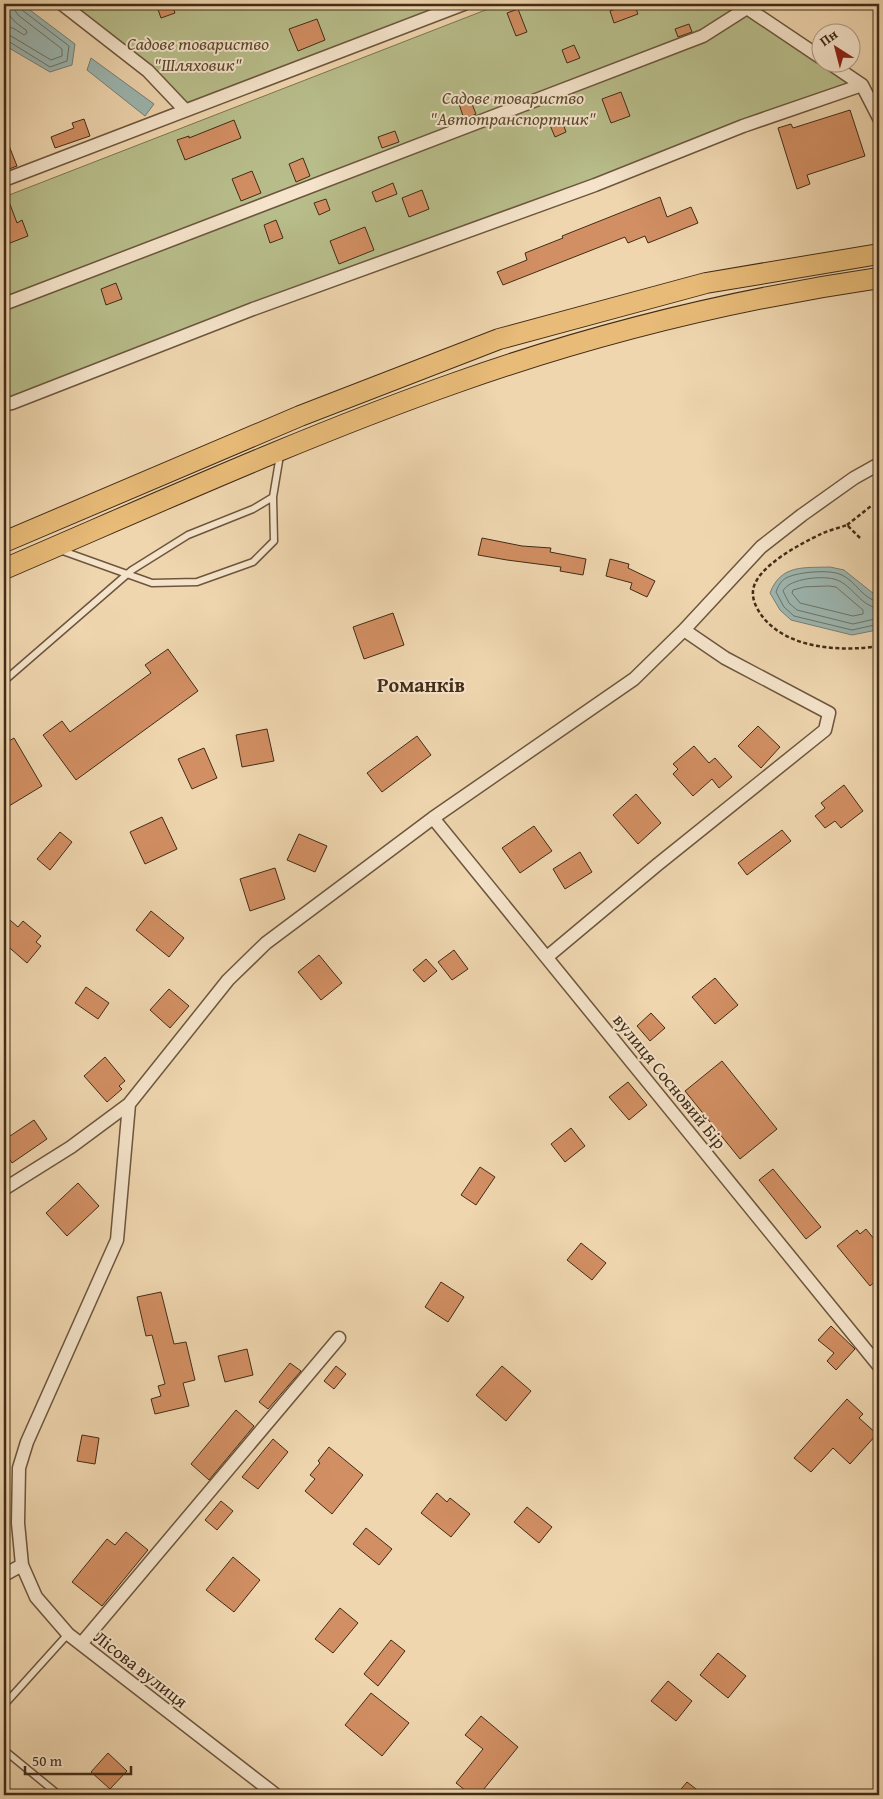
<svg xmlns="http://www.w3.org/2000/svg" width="883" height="1799" viewBox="0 0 883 1799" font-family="'Gentium Book Plus',serif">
<rect width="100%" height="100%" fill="#efd6af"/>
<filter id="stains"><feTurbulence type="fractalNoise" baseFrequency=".004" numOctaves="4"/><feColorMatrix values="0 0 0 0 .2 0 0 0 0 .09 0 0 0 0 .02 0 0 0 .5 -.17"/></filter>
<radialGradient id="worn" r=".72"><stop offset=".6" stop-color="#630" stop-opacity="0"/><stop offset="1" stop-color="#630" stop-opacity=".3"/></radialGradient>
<!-- green -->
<path fill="#b8be8b" stroke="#7d7551" d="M62,4H464L185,110Z
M501,4H741L862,85L4,405V197Z"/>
<!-- water -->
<path fill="#9cb7b2" stroke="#787f74" d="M4,4H22L75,44L72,65L50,72L4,45Z
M91,58L154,104L145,116L87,70Z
M830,567L844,570L879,598V628L872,631L852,635L791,620L780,610L770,593C781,564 804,568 830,567Z"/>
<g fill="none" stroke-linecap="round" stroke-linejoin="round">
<!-- shore -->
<path stroke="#6f7264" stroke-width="1" d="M4,27L13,28L24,35L27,33L26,30C16,23 7,17 6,4
M4,34L11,36L51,60L62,56V49L18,15L14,9V4
M4,41H8L50,67L67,61L69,46L22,10L20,4
M829,586L836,587L863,610V614L853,616L800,603L792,593L793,590L804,587Z
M879,602C864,600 855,581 842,575C831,569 799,572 788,577C781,580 778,586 776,592L784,607L794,616L852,630L879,624
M879,608C861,607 853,586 837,580C825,575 789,578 783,591L789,603L797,610L853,624L879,618"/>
</g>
<!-- building -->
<path fill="#d28f63" stroke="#422c17" d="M156,4H172L175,13L161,18Z
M628,4H634L638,14L614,23L610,11Z
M518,9L527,32L516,36L507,13Z
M317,19L325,40L298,51L289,29Z
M689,24L692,32L678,37L675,29Z
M574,45L580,58L567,63L562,50Z
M621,92L630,116L611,123L602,99Z
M470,99L476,114L464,119L459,104Z
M850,110L865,156L807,175L810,184L797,189L778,128L791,124L793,128Z
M561,118L566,132L555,137L549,123Z
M84,119L90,136L55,148L51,137L74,128L72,123Z
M234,120L241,138L185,160L177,140L189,136V138Z
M395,131L399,142L382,148L378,137Z
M4,133L17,166L4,171Z
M303,158L310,176L296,182L289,164Z
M252,171L261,193L241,201L232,179Z
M393,183L397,194L376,202L372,192Z
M422,190L429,209L409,217L402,198Z
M4,191H5L17,223L22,220L28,236L10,243L4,227Z
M660,197L667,217L691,207L698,223L648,243L645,236L628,243L625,237L503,285L497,272L527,260L525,253L563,238L562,236Z
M326,199L330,210L319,215L314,203Z
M276,220L283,238L270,243L264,225Z
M365,227L374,250L339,264L330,241Z
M116,283L122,299L106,305L101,289Z
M482,538L522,546L551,548L550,552L586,559L583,575L560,571L561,567L507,560L478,555Z
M610,559L629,564L628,568L655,581L647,597L630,589L632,583L606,576Z
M393,613L404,645L364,659L353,627Z
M168,649L198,691L76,780L43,735L62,721L70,732L151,673L145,665Z
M758,726L780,747L761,768L738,746Z
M267,729L274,761L242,767L236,735Z
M417,736L431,755L382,792L367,773Z
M14,738L42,786L4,809V744Z
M694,746L709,763L715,758L732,777L719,788L712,779L693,796L673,774L678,769L673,764Z
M204,748L217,778L192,789L178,759Z
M844,785L863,811L841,828L835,821L825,828L815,816L825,808L821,803Z
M636,794L661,823L638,844L613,815Z
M162,817L177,849L145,864L130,832Z
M534,826L552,851L520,873L502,848Z
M782,830L791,841L747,875L738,863Z
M60,832L72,842L50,870L37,859Z
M299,834L327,846L315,872L287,860Z
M580,852L592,872L565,889L553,869Z
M275,868L285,899L250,911L240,879Z
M151,911L184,938L169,957L136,930Z
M4,915L18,927L23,921L41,936L36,942L41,946L27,963L4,943Z
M454,950L468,969L452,980L438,962Z
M319,955L342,983L321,1000L298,972Z
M426,959L437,971L424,982L413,970Z
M715,978L738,1005L715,1024L692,997Z
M86,987L109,1003L98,1019L75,1003Z
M169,989L189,1006L170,1028L150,1010Z
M651,1013L665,1028L650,1041L637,1026Z
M105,1057L125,1081L119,1086L122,1089L107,1102L84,1076Z
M722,1061L777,1129L740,1159L685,1091Z
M628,1082L647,1105L629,1120L609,1097Z
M34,1120L47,1139L12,1163L4,1150V1140Z
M571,1128L585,1146L565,1162L551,1144Z
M480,1167L495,1177L476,1205L461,1195Z
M773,1169L821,1227L806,1239L759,1180Z
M78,1183L99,1206L67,1236L46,1213Z
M866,1229L879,1245V1278L870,1286L837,1246L857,1230L860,1234Z
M581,1243L606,1263L592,1280L567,1260Z
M441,1282L464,1297L448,1322L425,1307Z
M161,1292L174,1344L186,1342L195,1380L183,1383L189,1406L155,1414L151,1399L161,1396L158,1386L165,1384L152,1335L146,1336L137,1297Z
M831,1326L855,1349L836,1370L827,1361L834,1353L818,1340Z
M247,1349L253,1375L225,1382L218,1356Z
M290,1363L301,1371L268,1409L259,1402Z
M336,1366L346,1374L334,1389L324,1381Z
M502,1366L531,1391L506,1421L476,1395Z
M847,1399L863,1414L859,1418L877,1434L850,1464L833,1448L811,1472L794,1458Z
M236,1410L254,1426L209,1480L191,1464Z
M82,1435L99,1438L95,1464L77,1461Z
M273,1439L288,1452L258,1489L242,1477Z
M329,1447L363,1475L332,1514L305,1491L315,1479L310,1475L320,1463L318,1461Z
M437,1493L447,1502L450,1498L470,1514L451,1537L421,1513Z
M221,1501L233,1511L217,1530L205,1520Z
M527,1507L552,1527L539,1543L514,1522Z
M366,1528L392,1549L379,1565L353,1544Z
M126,1532L148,1550L102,1606L72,1582L107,1539L115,1545Z
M233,1557L260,1580L234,1612L206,1590Z
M340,1608L358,1623L333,1653L315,1639Z
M391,1640L405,1651L378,1686L364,1674Z
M718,1653L746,1676L728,1698L700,1675Z
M668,1681L692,1701L676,1721L651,1701Z
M371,1693L409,1723L382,1756L345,1725Z
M481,1716L518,1747L479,1795H471L456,1783L483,1749L465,1735Z
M108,1753L127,1771L110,1789L91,1772Z
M687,1782L704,1795H676Z"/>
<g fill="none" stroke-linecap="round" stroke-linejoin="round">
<defs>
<path id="lane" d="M60,550L152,583L197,582L253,562L274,541L273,497
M4,681L132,570L188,535L253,509L273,497L280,455
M4,1705L68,1634
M4,1750L59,1795"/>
<path id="street" d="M62,4L148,71L185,110
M741,4L820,57
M828,62L862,85L879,118
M4,180L464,4
M4,304L703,36L747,8
M4,405L12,403L253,309L595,185L743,126L862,85
M433,818L879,1366
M547,957L657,865L825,730L829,713L725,658L684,630
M129,1104L117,1240L27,1442L19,1468L18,1523L22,1565L36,1597L68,1634L276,1795
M4,1189L71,1147L129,1104L228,980L266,943L433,818L634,679L684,630L761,547L802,515L854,478L879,464
M4,1575L22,1565
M81,1644L339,1338"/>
<path id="primary" d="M4,542L300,416L499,339L706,283L879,254
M4,569C153,505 302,437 455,383C593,334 735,299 879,278"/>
</defs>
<!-- lane casing -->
<use href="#lane" stroke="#6d563d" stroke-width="9"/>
<!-- street casing -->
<use href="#street" stroke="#6d563d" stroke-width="15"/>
<!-- primary casing -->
<use href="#primary" stroke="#422c17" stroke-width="22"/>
<!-- path -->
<path stroke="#422c17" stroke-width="2.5" stroke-dasharray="4 2.5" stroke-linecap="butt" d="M847,525L871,506
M860,538L847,525C839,528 829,530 821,534C802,543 755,567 753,591C752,600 757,609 762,616C787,649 841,652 879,646"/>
<!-- lane -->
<use href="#lane" stroke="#f5e4cb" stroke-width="6"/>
<!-- street -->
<use href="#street" stroke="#f5e4cb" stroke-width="12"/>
<!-- primary -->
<use href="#primary" stroke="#e8bb78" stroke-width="20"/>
</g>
<g text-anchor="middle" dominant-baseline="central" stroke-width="4" stroke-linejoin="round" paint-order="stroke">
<!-- park labels -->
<g font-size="18" font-style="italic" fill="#5a492e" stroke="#f5e4cb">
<text x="198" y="43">Садове товариство<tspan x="198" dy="21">"Шляховик"</tspan></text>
<text x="513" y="97">Садове товариство<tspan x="513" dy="21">"Автотранспортник"</tspan></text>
</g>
<!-- street labels -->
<g font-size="18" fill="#422c17" stroke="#f5e4cb">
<text transform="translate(670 1081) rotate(51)">вулиця Сосновий Бір</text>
<text transform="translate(141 1669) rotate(38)">Лісова вулиця</text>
</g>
<!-- quarter labels -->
<g font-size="20" font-weight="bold" fill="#422c17" stroke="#f5e4cb">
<text x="421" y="684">Романків</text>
</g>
</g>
<!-- margin -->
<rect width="883" height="1799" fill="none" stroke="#efd6af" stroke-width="20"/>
<rect x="5" y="5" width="873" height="1789" fill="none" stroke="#422c17" stroke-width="2.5"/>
<rect x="10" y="10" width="863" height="1779" fill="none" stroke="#422c17"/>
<!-- north arrow -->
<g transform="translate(836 48) rotate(324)"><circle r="24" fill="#f5e4cb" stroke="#ad9a83"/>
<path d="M0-4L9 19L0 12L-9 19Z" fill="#8f2418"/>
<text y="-8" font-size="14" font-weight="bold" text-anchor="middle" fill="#422c17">Пн</text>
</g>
<!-- scale -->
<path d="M25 1766v8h106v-8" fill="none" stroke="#422c17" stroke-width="2.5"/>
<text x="32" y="1766" font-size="15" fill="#422c17" stroke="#f5e4cb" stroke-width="4" paint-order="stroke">50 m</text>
<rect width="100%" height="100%" filter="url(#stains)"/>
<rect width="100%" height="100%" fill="url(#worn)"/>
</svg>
